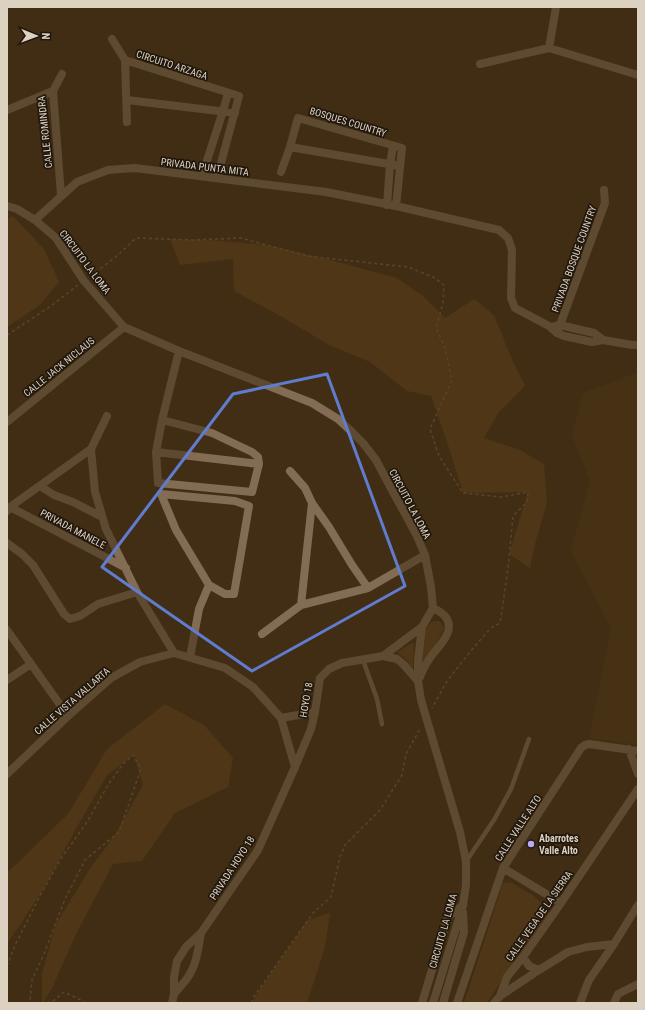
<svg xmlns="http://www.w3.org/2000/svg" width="645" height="1010" viewBox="0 0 645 1010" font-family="'Roboto Condensed',sans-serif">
<rect width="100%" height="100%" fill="#412e14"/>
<!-- built -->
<path fill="#4d3514" d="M638,370V745L589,738L611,628L571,551L590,480L572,436L583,393L636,373Z"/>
<!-- green -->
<path fill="#5d4019" d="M13,216L44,249L59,282L40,305L7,327V219Z
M170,239L209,240L267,245L319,257L397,278L423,296L445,318L474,299L494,315L511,357L525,386L499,412L484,438L520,450L544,464L547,503L535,544L530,568L509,554L528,492L463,493L448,445L431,396L407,391L370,362L329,345L282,317L234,291L233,259L180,265Z
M433,621H440L444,628L437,642L421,665C422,651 420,630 433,621Z
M414,642L413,671L406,659L397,652Z
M165,704L204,725L233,758L228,787L175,813L142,861L113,864L75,936L53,986L43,1003H42V973L56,924L91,867L115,835L143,785L134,755L107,775L77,827L43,890L7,944V873L68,814L107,749Z
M510,882L533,895L550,912L506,974L487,1003H464L503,883Z
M330,913L325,947L307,1003H252L258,992L308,920Z"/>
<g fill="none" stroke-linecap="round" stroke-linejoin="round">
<!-- path -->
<path stroke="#72614a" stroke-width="1.5" stroke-dasharray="3 3" stroke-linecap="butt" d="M91,276L118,255L136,238L192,240L241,238L307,256L408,267L433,277L444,285L443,303L436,328L445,348L452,380L430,429L439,456L463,493L501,497L528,492L527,502L513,516L508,569L500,623L491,628L474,647L447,681L432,708
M7,335L51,306L78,285
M7,966L15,945L43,890L62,857L87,822L108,785L123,764L133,755L141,769L119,832L85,860L65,899L44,954L32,980L30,1001L31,1003
M47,1003L53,1001L64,992L83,1001L85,1003
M252,1003L253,998L291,944L313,913L331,897L340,857L345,845L380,810L402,775L406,754L420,729"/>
<!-- lane -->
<path stroke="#826d54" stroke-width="4.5" d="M363,660L377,699L382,724
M467,860L494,820L511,789L529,739"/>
<!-- street -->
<path stroke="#826d54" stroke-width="8" d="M112,39L125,60L127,122
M549,48L556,7
M125,60L239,96L217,178
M480,64L549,48L638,75
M53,91L61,195
M53,91L62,74
M127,100L235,113
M7,110L53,91
M290,147L400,166
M281,172L290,147L298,118L402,148L396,206
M202,176L223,111L228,93
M387,205L390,164L393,146
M7,206L17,209L35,220L56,238L84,281L124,327L179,351L312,403L338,419L351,431L363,443L376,460L393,492L416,534L425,555L431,587L433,608L422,627L418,660V681L421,700L460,832L466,861V885L463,905L433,1003
M35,220L77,182L108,170L135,168L326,192L396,206L499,230L508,238L512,250L511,298L515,308L549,326L557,333L564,336L592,342L603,340L632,345H638
M555,326L560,325L594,333L603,340
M557,333L605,203L604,190
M162,420L212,433L252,452L258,457L259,464L252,492L158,483L156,452L162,420L179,351
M7,422L124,327
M91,449L95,492L106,529L137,592L174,653
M156,452L259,464
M290,471L305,488L312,503L329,527L352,565L368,588
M40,486L54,495L73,502L102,517
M161,494L235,501L249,506L234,594H225L209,585L176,530Z
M10,507L126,568
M7,511L10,507L91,449L107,416
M7,543L22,554L33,565L64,614L70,619L80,616L98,604L137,592
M301,605L312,503
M7,630L68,716
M262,634L301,605L368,588L425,555
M383,656L397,659L403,664L418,681
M190,657L199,609L209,585
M420,677C423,669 427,662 432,655C441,644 457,629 444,615C441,612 437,610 433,608
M7,680L31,664
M281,718L315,712
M629,749L638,774
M7,774L68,716L111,678L140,662L174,653L225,668L253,687L281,718L295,767
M503,868L561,903
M523,957L529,966L539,970
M174,994C178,989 184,983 188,977C197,964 198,948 201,933
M500,996L507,977L523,957L561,903L638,789
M172,1003L174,994V977L177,961L186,947L201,933L258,850L295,767L311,729L315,712L320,678L329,669L342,663L383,656L422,627
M422,1003L448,917L463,905
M443,1003L464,932L463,912
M457,1003L503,868L581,748L585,745L589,744L638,751
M494,1003L500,996L539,970L568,952L587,947L614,944
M580,1003L589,980L614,944L638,905
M614,1003L618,994L638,984"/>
</g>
<!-- marked area -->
<path d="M0 0H645V1010H0ZM327,374L405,586L252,671L102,567L233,394Z" fill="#412e14" fill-opacity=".55" fill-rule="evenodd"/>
<path fill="none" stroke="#607cd0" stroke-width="3" stroke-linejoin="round" d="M327,374L405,586L252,671L102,567L233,394Z"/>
<!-- markers -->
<circle fill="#b8abf7" stroke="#21180d" stroke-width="1.5" cx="531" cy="844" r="4"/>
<g text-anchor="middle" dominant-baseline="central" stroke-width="3.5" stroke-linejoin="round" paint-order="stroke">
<!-- street labels -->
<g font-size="10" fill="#ddd1c2" stroke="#21180d">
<text transform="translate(172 65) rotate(18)">CIRCUITO ARZAGA</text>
<text transform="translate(348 122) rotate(17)">BOSQUES COUNTRY</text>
<text transform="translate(45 132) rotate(-96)">CALLE ROMINDRA</text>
<text transform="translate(205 167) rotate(7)">PRIVADA PUNTA MITA</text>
<text transform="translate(574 259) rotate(-70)">PRIVADA BOSQUE COUNTRY</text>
<text transform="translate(85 262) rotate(53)">CIRCUITO LA LOMA</text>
<text transform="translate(59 367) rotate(-39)">CALLE JACK NICLAUS</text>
<text transform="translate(410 504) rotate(62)">CIRCUITO LA LOMA</text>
<text transform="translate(73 529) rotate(28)">PRIVADA MANELE</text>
<text transform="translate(306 700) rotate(-80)">HOYO 18</text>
<text transform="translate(72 701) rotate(-41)">CALLE VISTA VALLARTA</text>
<text transform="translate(518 828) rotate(-57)">CALLE VALLE ALTO</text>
<text transform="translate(232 868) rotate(-57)">PRIVADA HOYO 18</text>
<text transform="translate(539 916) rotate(-55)">CALLE VEGA DE LA SIERRA</text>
<text transform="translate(443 931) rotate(-74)">CIRCUITO LA LOMA</text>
</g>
<!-- poi labels -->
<g font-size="10" font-weight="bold" fill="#ddd1c2" stroke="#21180d" text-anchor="start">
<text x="539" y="838">Abarrotes<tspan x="539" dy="12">Valle Alto</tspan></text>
</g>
</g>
<!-- border -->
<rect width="645" height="1010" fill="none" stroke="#ddd1c2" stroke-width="16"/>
<!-- north arrow -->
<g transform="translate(36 36) rotate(91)" stroke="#21180d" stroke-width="3" paint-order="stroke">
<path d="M0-3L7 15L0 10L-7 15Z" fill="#ddd1c2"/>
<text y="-6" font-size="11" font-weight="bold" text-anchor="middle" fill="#ddd1c2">N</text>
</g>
</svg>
